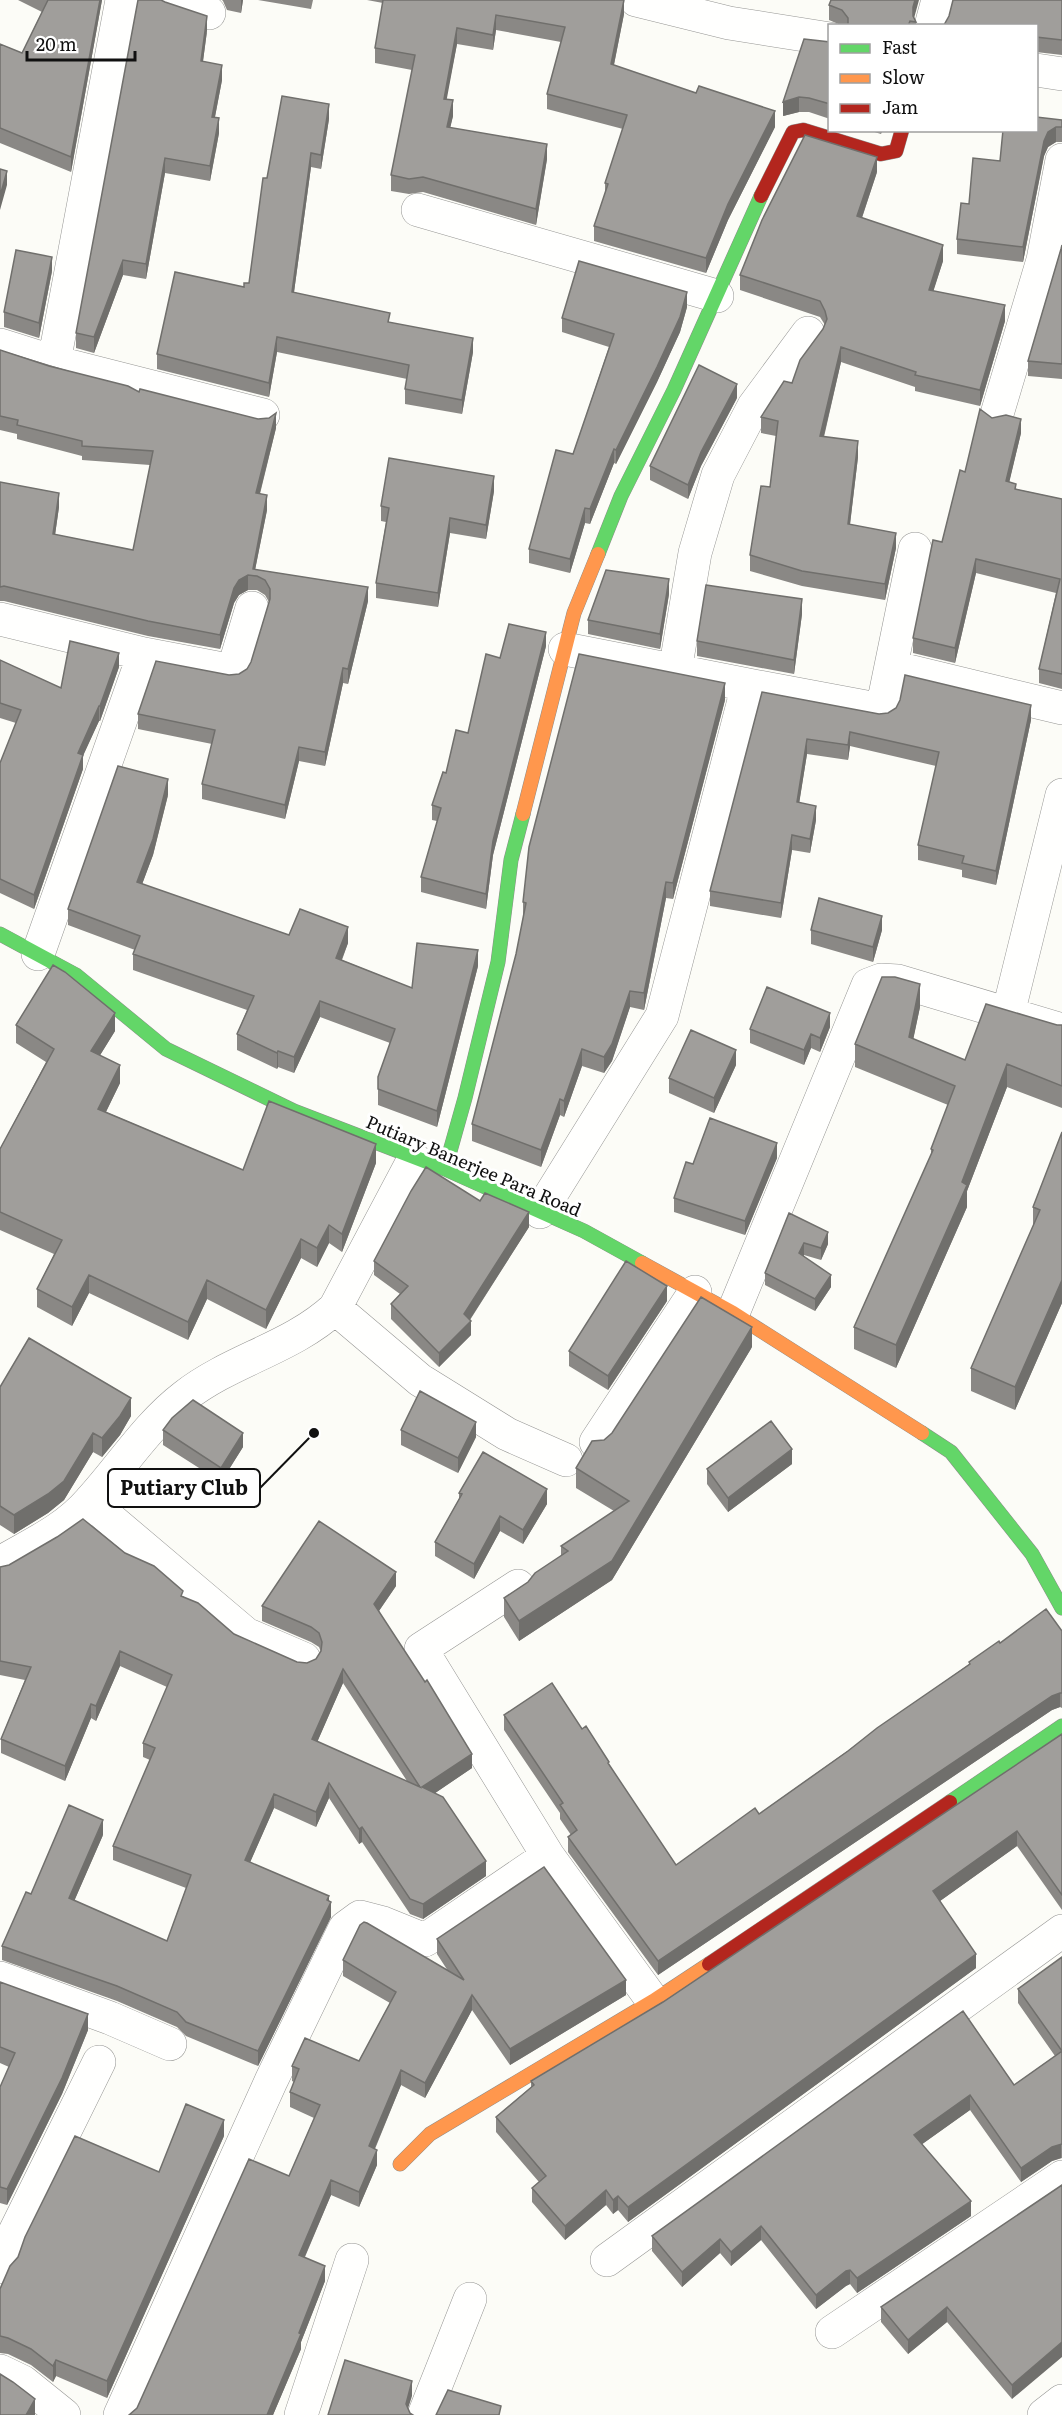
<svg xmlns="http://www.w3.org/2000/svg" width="1062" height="2415" viewBox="0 0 1062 2415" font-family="Literata,serif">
<rect width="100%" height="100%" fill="#fcfcf7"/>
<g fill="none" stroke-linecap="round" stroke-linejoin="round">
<defs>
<path id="street" d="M171,0L209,13
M636,0L729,23L830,39
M931,26L938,0
M1036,70L1062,74
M418,210L717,296
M0,345L54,362L263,415
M54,362L122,0
M997,414L1043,260L1062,160
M0,619L144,654L233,671L252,608
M892,667L1062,708
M675,671L695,553L718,475L754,406L808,333
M748,685L882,710L915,549
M38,954L144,654
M1008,1014L1062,795
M540,1212L662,1016L748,685L565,649
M335,1308L420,1380L507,1434L566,1460
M733,1313L868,985L881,980L898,981L1062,1030
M596,1442L695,1292
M90,1502L246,1634L304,1659
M0,1563C32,1544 65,1530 90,1501C122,1466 147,1425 185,1396C231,1360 292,1348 335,1308L414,1159
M518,1586L421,1649L548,1856L653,2001
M0,1978L110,2018L170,2044
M607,2260L1062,1931
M0,2267L8,2246L99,2062
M832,2332L1062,2177
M0,2371L23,2382L64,2415
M120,2415L271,2081L345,1928L360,1917L383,1923L425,1940L548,1856
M301,2415L352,2260
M424,2415L470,2299
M1044,2415L1062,2401"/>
<path id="fast" d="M598,554L621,496L674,390L761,196
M0,934L76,975L166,1049L294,1111L445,1169L584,1231L642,1263
M445,1169L465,1098L498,962L511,860L523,814
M922,1433L951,1452L1032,1554L1062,1608
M950,1802L1062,1726"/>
<path id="slow" d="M523,814L574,613L598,554
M642,1263L733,1313L922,1433
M400,2164L430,2134L653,2001L709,1964"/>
<path id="jam" d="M761,196L793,132L803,130L881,154L896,151L902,130
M709,1964L950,1802"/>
</defs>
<!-- street casing -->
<use href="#street" stroke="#969694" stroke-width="34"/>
<!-- fast casing -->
<use href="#fast" stroke="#8d8d8b" stroke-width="15"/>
<!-- slow casing -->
<use href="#slow" stroke="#8d8d8b" stroke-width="15"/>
<!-- jam casing -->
<use href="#jam" stroke="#8d8d8b" stroke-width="15"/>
<!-- street -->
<use href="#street" stroke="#fffffe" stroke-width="33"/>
<!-- fast -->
<use href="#fast" stroke="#63d668" stroke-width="14"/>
<!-- slow -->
<use href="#slow" stroke="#ff974d" stroke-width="14"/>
<!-- jam -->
<use href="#jam" stroke="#b3261e" stroke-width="14"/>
</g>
<!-- wall -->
<path fill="#8a8885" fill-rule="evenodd" d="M18,0H102L71,172L0,143V44L22,53L42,12Z
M222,0H243L241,13L227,10L223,1Z
M258,0H313L311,9Z
M367,0H624V14L614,65L775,127L728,220L706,273L594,241V226L605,195V183L623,129L547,109V94L561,42L496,30L493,50L457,44L446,99L453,116L450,127L547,159L536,225L423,192L409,194L391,191V175L412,70L375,63V48L383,3Z
M1062,0V55L1036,52V26H944L949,16Z
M829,5L914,18L916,22V26H843L829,20Z
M207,31L203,61L222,80L215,117L219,133L210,181L165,173L146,279L123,275L94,353L76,348V333Z
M830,42V119L809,112H799L783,116Z
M329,119L321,169L311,167L294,292L390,323L473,352L462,414L405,404V389L407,379L277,352L269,397L157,369V354L249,283L267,178Z
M1062,120V142H1056L1048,147L1044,156L1023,262L957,254V239L969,204L1000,161Z
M868,130H883L881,134Z
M877,172L862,218L943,261L933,291L1005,321L980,406L915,391V387L841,362L824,437L858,457L850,525L896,548L885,600L802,586L750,571V555L770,487L776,436L761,433V417L792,383L825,325L820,317L740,290V275Z
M1062,245V379L1028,376V361Z
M52,271L39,338L4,327V312Z
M687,307L680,332L657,382L616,464L614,463L590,524L585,523L570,573L529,563V549L573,454L609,347L562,332V318Z
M0,350L139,392L276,428L260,494L267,510L255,570L368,601L348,684L343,683L325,766L299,761L285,819L202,799V784L212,744L138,729V714L229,675L239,674L247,669L251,662L269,602L265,595L257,590H248L239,595L234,603L220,649L148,636L4,601H0V482L59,507L55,535L133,550L150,465L82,460V456L17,439V434L0,430Z
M737,398L701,466L688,499L650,480V466Z
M992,418L1021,433L1009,482L1016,489L1062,499V689L1039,683V669L1056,593L976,573L955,663L913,653V638L942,542L965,472Z
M494,491L486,539L450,533L438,607L376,598V583L386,522L381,521V506Z
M669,594L660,649L588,634V620Z
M802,614L794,674L697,656V641Z
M546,646L493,855L486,909L421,892V877L437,821L432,820V805L446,773L468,733L500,658Z
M0,660L61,688L119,667L100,721H99L83,755V769L34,909L0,893V763L16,723L0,718Z
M762,692L879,714L1031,720L996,885L962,877V870L918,860V845L936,766L850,746L848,760L807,754L799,803L816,820L810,853L792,850L781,918L710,906V891Z
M725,700L673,899L666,898L644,1010L630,1007L612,1061L604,1073L582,1066L564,1117L560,1115L541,1167L472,1141V1124L516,954L523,918V902Z
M168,795L153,855L142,884L289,935L348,943L342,960L412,988L478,966L437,1127L378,1105V1077L390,1043L320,1017L294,1073L278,1067L277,1069L237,1050V1034L247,1010L133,970V954L135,950L68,925V909Z
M811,930H882L873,962L811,944Z
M920,1007L913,1039L965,1060L1057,1025H1062V1108L1007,1087L967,1191V1207L896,1368L854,1349V1327L931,1155V1149L948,1105L855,1067V1044Z
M16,1025L115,1031L100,1055L120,1083L106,1112L243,1170L376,1163L342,1252L329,1243L317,1267L301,1258L266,1329L207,1299L188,1340L89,1293L72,1326L37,1307V1289L54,1254L0,1230V1149L46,1062L16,1043Z
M830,1027L820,1052L811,1048L804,1065L750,1043V1029Z
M736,1065L714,1113L669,1093V1078Z
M1062,1132V1303L1015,1410L971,1391V1368L1033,1226V1207Z
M777,1158L745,1235L674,1212V1198L693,1164Z
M480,1201L529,1227L470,1320L471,1335L439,1367L391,1319V1304L400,1294L374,1275V1261Z
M789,1213L828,1244L821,1260L804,1255V1256L831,1287L815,1311L765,1285V1273Z
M667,1301L608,1390L569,1366V1351Z
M752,1347L612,1580L519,1641L504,1617V1598L528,1582L561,1556V1546L614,1511L576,1488V1468L604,1440Z
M0,1387L131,1416L120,1435L102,1457L93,1452L64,1500L48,1513L14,1534L0,1525Z
M163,1430L243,1447L221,1482L163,1445Z
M401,1430L476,1437L458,1473L401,1445Z
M792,1464L728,1512L707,1484V1469Z
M459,1493L547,1504L523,1544L500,1531L474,1579L435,1556V1542L459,1499Z
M125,1553L234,1634L297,1662L307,1663L316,1659L321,1652L319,1647L311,1642L262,1621V1606L396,1586L379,1611L472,1768L435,1793L486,1876L423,1919L410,1914L362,1842L359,1844L329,1798L316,1827L274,1808L250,1862L329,1901L331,1917L258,2066L186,2036L177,2027L117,2001L2,1960V1946L31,1894L103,1835L74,1901L167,1941L186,1888L113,1860V1846L150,1760L143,1757V1743L167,1687L120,1666L96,1721L91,1718L65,1781L1,1753V1739L25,1680L0,1675V1567ZM343,1683L407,1781L317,1742Z
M1062,1631V1708L1060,1707L1052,1710L658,1975L568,1852V1837L571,1835L560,1819V1813L504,1730V1715L582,1729L609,1766L676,1865L759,1814L969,1664V1662L1000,1643Z
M1062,1734V1910L1017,1846L940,1901L976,1968L628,2222L618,2210L613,2214L606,2205L565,2240L532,2202V2188L539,2182L496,2132V2117L531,2087V2081L663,2002Z
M437,1939L626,1995L510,2065L472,2010L425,2098L401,2085L375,2149L377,2165L359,2207L331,2195L305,2257L325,2281L301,2342V2349L273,2415H129L137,2408L289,2176L314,2118L290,2107V2092L294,2082L292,2081V2066L359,2061L390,2003L343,1976V1960L448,1971L437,1954Z
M1062,1957V2158L1052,2161L1021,2182L970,2110L922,2144L971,2216L857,2293L850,2284L846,2286L816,2309L761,2240L731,2266L720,2253L682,2287L652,2251V2236L963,2011L1014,2085L1055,2056L1018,2003V1989Z
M0,1982L88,2030L62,2094L7,2205L0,2203V2087L9,2067L0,2063Z
M224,2136L107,2398L56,2376L53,2382L31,2365L8,2354L0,2353V2289L159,2172Z
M1062,2185L1012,2399L947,2322L908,2354L881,2322V2307Z"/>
<!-- shaded-wall -->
<path fill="#706f6c" d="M100,0H102L71,172V157Z
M241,0H243L241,13Z
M624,0V14L611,79V64Z
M915,0H919L913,22V7Z
M496,15V30L493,50V35Z
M207,16V31L201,76V61Z
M457,28V44L444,114V99Z
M222,65V80L212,132V117Z
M799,97V112L783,116V102Z
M453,100V116L447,142V127Z
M329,104V119L321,169V155Z
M775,111V127L728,220L706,273V258L728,204Z
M219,118V133L210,181V166Z
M1056,127V142L1048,147L1044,156L1023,262V247L1044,141L1048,132Z
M547,144V159L536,225V209Z
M311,153V167L292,307V292Z
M877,157V172L857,232V216Z
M165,158V173L146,279V264Z
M7,171V185L0,210V196Z
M943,245V261L929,305V290Z
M52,257V271L39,338V323Z
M123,260V275L94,353V337Z
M687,292V307L680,332L657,382L616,464V450Z
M1005,305V321L980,406V390Z
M277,337V352L269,397V383Z
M473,338V352L462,414V400Z
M841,347V362L820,452V436Z
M737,384V398L701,466L688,499V485L701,452Z
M276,413V428L256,508V493Z
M1021,419V433L1006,496V481Z
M858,441V457L848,540V524Z
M614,449V463L590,524V509Z
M494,476V491L486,539V525Z
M59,493V507L53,549V534Z
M267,495V510L254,575L253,569Z
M585,508V523L570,573V559Z
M450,518V533L438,607V593Z
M896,533V548L885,600V584Z
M976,559V573L955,663V648Z
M248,575V590L239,595L234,603L220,649V635L234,588L239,580Z
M669,579V594L660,649V634Z
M368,587V601L348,684V669Z
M802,599V614L794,674V660Z
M546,632V646L493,855L486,909V894L493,841Z
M119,653V667L100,721V706Z
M343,668V683L325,766V752Z
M725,683V700L673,899V883Z
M1031,705V720L996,885V871Z
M99,706V721L78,767V753Z
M850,732V746L848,760V745Z
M807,739V754L797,817V802Z
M299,747V761L285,819V805Z
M83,755V769L34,909V895Z
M168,779V795L153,855L137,898V882Z
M816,806V820L810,853V839Z
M792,835V850L781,918V903Z
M666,882V898L644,1010V993Z
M882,916V930L873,962V947Z
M348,927V943L336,974V958Z
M478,950V966L437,1127V1111Z
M920,984V1007L909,1060V1037Z
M630,991V1007L612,1061L604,1073V1057Z
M320,1001V1017L294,1073V1057Z
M115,1013V1031L91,1070V1051Z
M830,1013V1027L820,1052V1038Z
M811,1034V1048L804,1065V1050Z
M582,1049V1066L564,1117V1101Z
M736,1050V1065L714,1113V1098Z
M278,1051V1067L277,1069V1053Z
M1007,1064V1087L967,1191V1207L896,1368V1345L962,1182Z
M120,1065V1083L98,1128V1109Z
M560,1099V1115L541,1167V1150Z
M777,1143V1158L745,1235V1221Z
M376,1144V1163L342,1252V1234Z
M529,1212V1227L465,1327L471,1321V1335L439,1367V1353Z
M329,1225V1243L317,1267V1248Z
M828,1232V1244L821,1260V1248Z
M301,1239V1258L266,1329V1310Z
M804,1243V1255L799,1265V1253Z
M89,1275V1293L72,1326V1307Z
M831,1275V1287L815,1311V1299Z
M207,1280V1299L188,1340V1322Z
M1062,1280V1303L1015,1410V1387Z
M667,1286V1301L608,1390V1376Z
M752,1327V1347L612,1580L519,1641V1621L612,1561Z
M131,1398V1416L120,1435L102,1457V1438Z
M476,1422V1437L458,1473V1458Z
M93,1433V1452L64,1500L48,1513L14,1534V1515Z
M243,1433V1447L221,1482V1468Z
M792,1449V1464L728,1512V1498Z
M547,1489V1504L523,1544V1530Z
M500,1516V1531L474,1579V1564Z
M396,1572V1586L374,1618V1604Z
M120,1651V1666L96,1721V1706Z
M343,1669V1683L312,1754V1739Z
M1060,1693V1707L1052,1710L658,1975V1961L1052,1696Z
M91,1704V1718L65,1781V1766Z
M472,1754V1768L422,1802V1787Z
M329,1783V1798L316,1827V1812Z
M274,1794V1808L245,1874V1860Z
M103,1820V1835L69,1913V1898Z
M362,1827V1842L359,1844V1829Z
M1017,1831V1846L933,1906V1891Z
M486,1861V1876L423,1919V1904Z
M329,1896V1906L331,1902V1917L258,2066V2051Z
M976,1954V1968L628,2222V2207Z
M626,1980V1995L510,2065V2049Z
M472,1995V2010L425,2098V2083Z
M88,2014V2030L62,2094L7,2205V2189Z
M401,2070V2085L369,2162V2146Z
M970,2095V2110L914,2150V2135Z
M224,2120V2136L107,2398V2381Z
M1061,2144V2158L1052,2161L1021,2182V2168L1052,2147Z
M377,2150V2165L359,2207V2192Z
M331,2180V2195L299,2270V2255Z
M606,2190V2205L565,2240V2226Z
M618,2196V2210L613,2214V2200Z
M971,2201V2216L857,2293V2278Z
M761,2226V2240L731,2266V2252Z
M720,2239V2253L682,2287V2272Z
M325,2266V2281L301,2342V2349L273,2415H267Z
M850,2270V2284L846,2286L816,2309V2295L846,2271Z
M947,2307V2322L908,2354V2340Z
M1062,2342V2357L1012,2399V2385Z
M56,2360V2376L53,2382V2366Z
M412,2381V2396L406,2415V2404Z
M35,2399V2415H26Z"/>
<!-- building -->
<path fill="#a09e9b" stroke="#706f6c" stroke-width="1.5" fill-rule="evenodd" d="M48,0H100L71,157L0,128V44L22,53Z
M138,0H161L165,2L207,16L201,61L222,65L212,117L219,118L210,166L165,158L146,264L123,260L94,337L76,333Z
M383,0H624L611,64L696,93L699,86L775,111L728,204L706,258L594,226L608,184L605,183L627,115L547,94L565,27L496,15L493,35L457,28L444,99L453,100L447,127L547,144L536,209L423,177L409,179L391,175L415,55L375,48Z
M831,0H915L913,7V16L916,22L910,21L908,26H848V18L842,10L829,5Z
M953,0H1062V40L1036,37V26H950L944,25L949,16Z
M804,39L830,42V104L809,98L799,97L783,102Z
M282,96L329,104L321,155L311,153L292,292L390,313L388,322L473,338L462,400L405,389L409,365L277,337L269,383L157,354L175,272L244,287V283H249L263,178H267Z
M1036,117L1062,120V127H1056L1048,132L1044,141L1023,247L957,239L961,203L969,204L973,158L1000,161L1003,130H1036Z
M805,135L877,157L857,216L943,245L929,290L1005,305L980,390L915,375L916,372L841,347L820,436L858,441L848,524L896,533L885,584L802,571L750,555L761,486L770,487L778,421L761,417L784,381L792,383L800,360L823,329L827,319L825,311L820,301L740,275L762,220Z
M0,169L7,171L0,196Z
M1062,245V364L1028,361L1061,249Z
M16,250L52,257L39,323L4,312Z
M579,261L687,292L680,317L657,367L616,450L614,449L590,509L585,508L570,559L529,549L556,450L573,454L614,334L562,318Z
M0,350L49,366L128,386L139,392L140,389L258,419L269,418L276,413L256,493L267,495L253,569L368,587L348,669L343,668L325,752L299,747L285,805L202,784L215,730L138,714L156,661L229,675L239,674L247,669L251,662L270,599V589L265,580L257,576L248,575L239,580L234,588L220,635L148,621L4,586L0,587V482L59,493L53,534L133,550L153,451L82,446V441L17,425L18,420L0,416Z
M699,365L737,384L701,452L688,485L650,466Z
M980,409L992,418L1006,415L1021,419L1006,481L1016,484L1015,489L1062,499V674L1039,669L1060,579L976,559L955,648L913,638L933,540L942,542L960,470L965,472Z
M389,458L494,476L486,525L450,518L438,593L376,583L389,508L381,506Z
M606,570L669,579L660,634L588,620Z
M706,585L802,599L794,660L697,641Z
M509,624L546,632L493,841L486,894L421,877L441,808L432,805L443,772L446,773L456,730L468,733L486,654L500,658Z
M70,641L119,653L100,706H99L78,753L83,755L34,895L0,879V763L21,710L0,703V660L61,688Z
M579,654L725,683L673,883L666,882L644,993L630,991L612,1044L604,1057L582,1049L564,1101L560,1099L541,1150L472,1124L516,954L526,903L523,902L529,847Z
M905,675L1031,705L996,871L962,863L964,856L918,845L939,752L850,732L848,745L807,739L797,802L816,806L810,839L792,835L781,903L710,891L762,692L879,714L888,713L896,708L900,700Z
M118,766L168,779L153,839L137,882L289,935L300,909L348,927L336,958L412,988L417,943L478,950L437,1111L378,1089V1077L395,1029L320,1001L294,1057L278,1051L277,1053L237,1034L254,996L133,954L140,936L68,909Z
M819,898L882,916L873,947L811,930Z
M53,965L65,972L115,1013L91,1051L120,1065L98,1109L243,1170L269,1101L376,1144L342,1234L329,1225L317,1248L301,1239L266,1310L207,1280L188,1322L89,1275L72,1307L37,1289L62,1240L0,1212V1149L54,1049L16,1025Z
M882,977H895L920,984L909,1037L965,1060L986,1004L1057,1025H1062V1086L1007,1064L962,1182L967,1185L896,1345L854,1327L933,1150L931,1149L955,1086L855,1044Z
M767,987L830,1013L820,1038L811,1034L804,1050L750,1029Z
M691,1030L736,1050L714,1098L669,1078Z
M710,1118L777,1143L745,1221L674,1198L686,1162L693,1164Z
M1062,1132V1280L1015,1387L971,1368L1040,1210L1033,1207Z
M426,1167L480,1201L485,1193L529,1212L464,1314L471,1321L439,1353L391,1304L408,1286L374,1261L411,1191Z
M789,1213L828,1232L821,1248L804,1243L799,1253L831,1275L815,1299L765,1273Z
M626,1261L667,1286L608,1376L569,1351Z
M701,1297L752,1327L612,1561L519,1621L504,1598L528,1582L535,1573L568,1551L561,1546L629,1501L576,1468L592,1441L604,1440L612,1433Z
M29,1338L131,1398L120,1416L102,1438L93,1433L64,1481L48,1494L14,1515L0,1506V1387Z
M420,1391L476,1422L458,1458L401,1430Z
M193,1400L243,1433L221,1468L163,1430L172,1418Z
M771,1421L792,1449L728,1498L707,1469Z
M483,1452L547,1489L523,1530L500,1516L474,1564L435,1542L462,1494L459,1493Z
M83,1519L125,1553L154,1566L183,1591L181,1596L198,1603L234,1634L297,1662L307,1663L316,1659L321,1651L322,1642L319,1633L311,1627L262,1606L319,1521L396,1572L374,1604L425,1682L427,1680L472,1754L422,1787L443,1797L486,1861L423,1904L410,1899L362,1827L359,1829L329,1783L316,1812L274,1794L245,1860L329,1896L327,1900L331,1902L258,2051L186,2022L177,2012L117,1986L2,1946L26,1892L31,1894L69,1805L103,1820L69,1898L167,1941L191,1875L113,1846L155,1748L143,1743L172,1675L120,1651L96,1706L91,1704L65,1766L1,1739L31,1667L0,1661V1567L9,1565L57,1537ZM343,1669L420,1787L312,1739Z
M1046,1609L1062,1631V1693H1060L1052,1696L658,1961L568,1837L577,1830L560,1805L563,1803L504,1715L552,1683L582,1729L586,1726L609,1762L608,1763L676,1865L755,1808L759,1814L848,1751L877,1728L970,1664L969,1662L999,1641L1000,1643Z
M1062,1734V1895L1017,1831L933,1891L976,1954L628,2207L618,2196L613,2200L606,2190L565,2226L532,2188L546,2176L496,2117L534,2085L531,2081L663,2002Z
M544,1867L626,1980L510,2049L472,1995L425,2083L401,2070L369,2146L377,2150L359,2192L331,2180L299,2255L325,2266L299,2333L301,2334L267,2415H129L137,2408L249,2159L289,2176L320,2105L290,2092L299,2069L292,2066L305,2038L359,2061L396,1992L343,1960L360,1925L364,1922L367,1923L464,1980L437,1939Z
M1062,1957V2144L1052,2147L1021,2168L970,2095L914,2135L971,2201L857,2278L850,2270L846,2271L816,2295L761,2226L731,2252L720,2239L682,2272L652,2236L963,2011L1014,2085L1062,2051L1018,1989Z
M0,1982L88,2014L62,2078L7,2189L0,2187V2087L15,2053L0,2047Z
M186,2104L224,2120L107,2381L56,2360L53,2366L31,2349L8,2338L0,2336V2289L10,2266L18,2257L25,2237L75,2136L159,2172Z
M1062,2185V2342L1012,2385L947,2307L908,2340L881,2307Z
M345,2360L412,2381L406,2404L410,2413L413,2415H328Z
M0,2374L13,2382L35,2399L26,2415H0Z
M448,2390L501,2406L499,2415H436Z"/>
<g text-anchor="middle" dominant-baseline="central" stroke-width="6" stroke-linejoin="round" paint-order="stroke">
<!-- street labels -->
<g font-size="18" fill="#101010" stroke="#fff">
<text transform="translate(474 1165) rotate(23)">Putiary Banerjee Para Road</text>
</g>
</g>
<!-- callouts -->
<path fill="none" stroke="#101010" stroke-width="2" d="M314 1433L260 1488"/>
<circle fill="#101010" stroke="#fff" stroke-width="2" cx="314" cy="1433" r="6"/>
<rect fill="#fff" stroke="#101010" stroke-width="2" x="108" y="1469" width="152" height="38" rx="6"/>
<g font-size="20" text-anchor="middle" font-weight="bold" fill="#101010">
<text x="184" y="1495">Putiary Club</text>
</g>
<!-- legend -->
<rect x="828" y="24" width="210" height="108" fill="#ffffff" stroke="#9f9f9f" stroke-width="1.5"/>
<rect x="840" y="44" width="30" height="9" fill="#63d668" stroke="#9f9f9f" stroke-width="1.5"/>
<text x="882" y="54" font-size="18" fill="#101010">Fast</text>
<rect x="840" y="74" width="30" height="9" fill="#ff974d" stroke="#9f9f9f" stroke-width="1.5"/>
<text x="882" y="84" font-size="18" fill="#101010">Slow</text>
<rect x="840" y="104" width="30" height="9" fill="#b3261e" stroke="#9f9f9f" stroke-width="1.5"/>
<text x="882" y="114" font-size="18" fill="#101010">Jam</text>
<!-- scale -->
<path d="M27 51v9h108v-9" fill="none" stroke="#101010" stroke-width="3"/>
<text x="36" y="51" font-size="18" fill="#101010" stroke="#ffffff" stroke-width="4.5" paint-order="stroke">20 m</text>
</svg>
